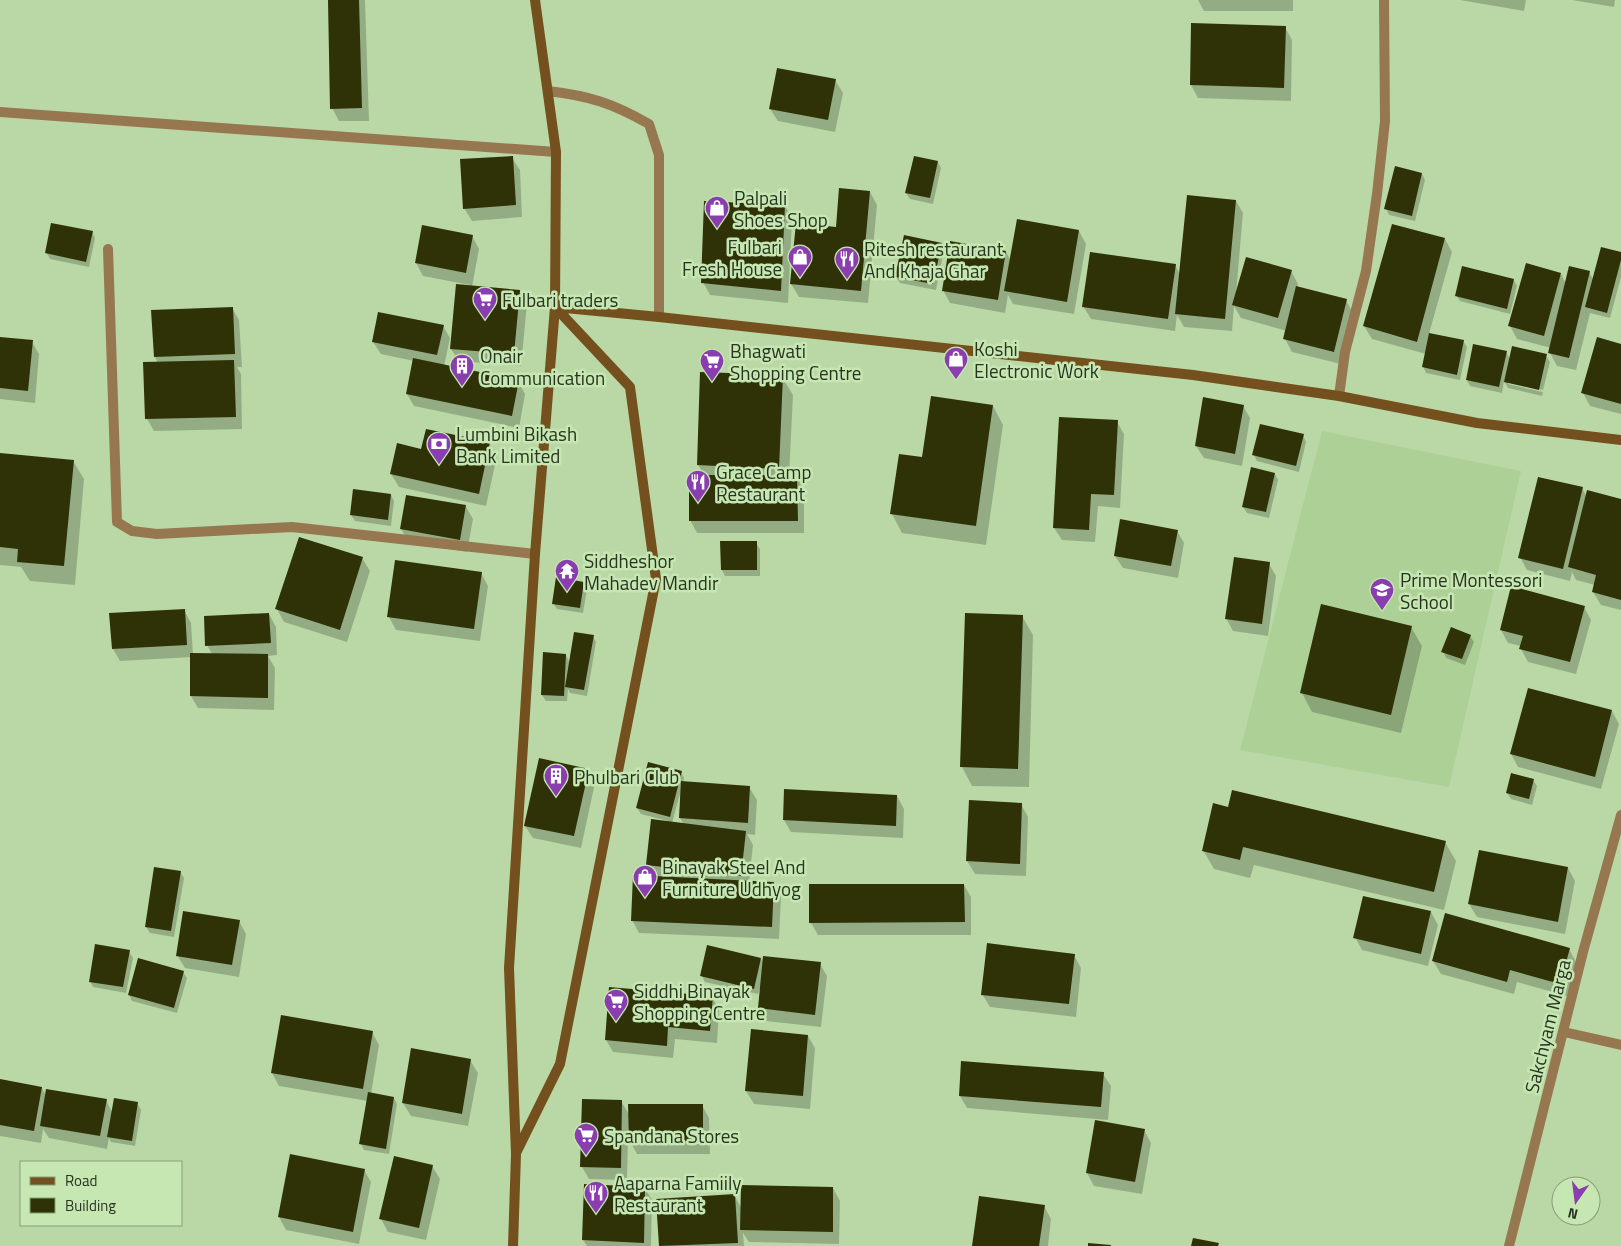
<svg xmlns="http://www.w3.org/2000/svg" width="1621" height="1246" viewBox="0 0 1621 1246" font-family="'Titillium Web',sans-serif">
<rect width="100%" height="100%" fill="#bad8a5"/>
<!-- built -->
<path fill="#add096" d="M1322,431L1521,471L1449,787L1240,750Z"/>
<!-- shadow -->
<path fill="#0003" fill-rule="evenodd" d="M329,0H365L369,121H339L332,108Z
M1198,0H1293V11H1204Z
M1460,0H1526L1524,11Z
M1572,0H1615L1614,7Z
M1285,27L1292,40L1291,101L1198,98L1191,85Z
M835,80L843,93L835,132L778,121L770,109Z
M512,158L520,170L522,217L472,221L464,208Z
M938,162L941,168L933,204L910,199L906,193Z
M1422,174L1425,180L1415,221L1389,215L1386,209Z
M870,192L877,205L868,303L799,297L791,284L797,225L837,228Z
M1236,201L1243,213L1236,294L1291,271L1298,284L1297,288L1346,300L1353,313L1341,364L1292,352L1285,339L1287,331L1241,318L1234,306L1232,331L1184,327L1177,315L1175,331L1091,319L1083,306L1175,265L1180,274Z
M785,206L792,219L788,303L710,295L703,282Z
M1079,231L1086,244L1074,314L1013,304L1008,295L1005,313L950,303L943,290L1006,252L1011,261Z
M92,232L95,238L89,267L50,259L46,252Z
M472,236L479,249L472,287L519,291L527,304L521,366L459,361L451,349L470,285L423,276L416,263Z
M1445,239L1452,252L1429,334L1463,341L1467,347L1460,380L1426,373L1423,366L1426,354L1372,339L1364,326Z
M941,244L944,250L936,290L900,283L896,277Z
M1621,254V277L1610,318L1590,313L1576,370L1557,366L1550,353L1551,348L1517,339L1510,326L1561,274L1566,284L1589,272L1593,279Z
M1514,280L1517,286L1510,314L1460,301L1456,295Z
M232,308L239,320L242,367H237L241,374L242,429L154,431L147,419L158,363L155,357Z
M443,326L450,338L444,366L518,381L525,394L519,428L414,406L407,394L414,361L381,354L373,342Z
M0,338L32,342L39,354L35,403L0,399Z
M1621,345V414L1590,406L1583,393Z
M1506,352L1510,359L1546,356L1550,362L1543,390L1508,382V384L1543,392L1542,396L1508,388L1504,381L1502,393L1470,386L1467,380Z
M782,377L793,395L789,476H797L804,489V533H697L690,520L705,476L698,465Z
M993,406L1003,425L986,545L902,533L892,514L923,459Z
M1243,406L1250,418L1242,466L1204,458L1196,446Z
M1117,422L1124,434L1120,508L1098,506L1095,542L1062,540L1054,528Z
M1303,435L1306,442L1299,472L1257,461L1254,455Z
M489,444L497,456L486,506L399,487L391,474L422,450Z
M0,454L73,461L84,479L75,585L30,581L21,567L0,565Z
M1275,474L1278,480L1269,518L1247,513L1243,507Z
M1582,488L1587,497L1621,500V610L1601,605L1593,592L1595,585L1576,580L1572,572L1570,581L1527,570L1520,557Z
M391,495L394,501L391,526L355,521L351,515Z
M466,507L473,519L467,552L409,542L401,529Z
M1177,531L1184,543L1178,578L1123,568L1115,556Z
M756,543L760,549V576H725L722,570Z
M362,558L370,571L347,642L284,622L277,609Z
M1269,564L1276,576L1268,636L1233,631L1226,618Z
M481,573L488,586L480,641L396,630L389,617Z
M584,583L587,589L583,613L557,609L553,603Z
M1584,607L1591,620L1576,674L1528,662L1521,649V646L1508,643L1501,630Z
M184,610L191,623L193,654H212L207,645L269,614L276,627L277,655L268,656L275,668L274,710L198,708L191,696L192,657L120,661L113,649Z
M1022,616L1033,635L1029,787L972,786L962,767Z
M1411,627L1422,646L1401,733L1312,712L1302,693Z
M593,636L596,642L587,696L570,693L568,689L567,701H546L542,695L566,655L570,663Z
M1470,636L1474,642L1465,665L1446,658L1443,651Z
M1612,711L1619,724L1601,789L1518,767L1511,754Z
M588,770L595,783L581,848L533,838L525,826Z
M681,772L684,778L683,783L749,787L757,800L755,835L747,834L753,845L749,882L774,883L781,896L779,939L639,933L632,920L655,877L647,864L668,821L641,814L637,808ZM680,794V818L684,825L672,823Z
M1533,780L1537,786L1532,805L1511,799L1507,793Z
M897,796L904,809L903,838L791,832L784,820Z
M970,802L1021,804L1028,817L1026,876L975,874L967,861Z
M1229,808L1445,842L1456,861L1444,910L1254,865L1250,878L1214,869L1203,850Z
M1568,868L1575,881L1565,934L1477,917L1469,904Z
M155,869L180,872L184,878L174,937L150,933L146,927Z
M964,885L971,897V935H818L811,923Z
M1431,912L1438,925L1428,966L1362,950L1355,937Z
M239,921L246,934L239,977L185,968L177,955Z
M1569,949L1576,962L1567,996L1517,982L1514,994L1441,974L1433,961Z
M129,952L133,958L126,993L93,987L90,981Z
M1074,955L1081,968L1076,1017L990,1007L982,994Z
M761,959L764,964H820L827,976L821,1027L766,1021L759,1008L761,985L758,994L705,982L702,976Z
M183,972L187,978L177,1013L132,1001L129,995Z
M712,997L719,1010L717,1043L675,1039L673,1058L613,1052L606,1040Z
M282,1016L372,1032L379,1045L371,1094L394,1098L397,1104L389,1154L364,1150L361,1144L368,1101L279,1086L272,1073Z
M808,1036L815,1048L810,1109L754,1104L746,1091Z
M470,1060L478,1073L468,1126L411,1116L403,1103Z
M1103,1074L1111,1086L1108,1120L967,1108L960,1096Z
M0,1080L42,1088L46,1096L106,1100L112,1112L137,1103L141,1110L135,1146L111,1142L109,1138L107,1149L49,1138L43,1129L41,1143L0,1136Z
M621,1101L630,1116L702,1105L709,1118L710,1154H637L628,1138L627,1180L589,1179L582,1167Z
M1144,1130L1151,1143L1142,1194L1094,1186L1087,1173Z
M432,1166L440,1179L426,1240L388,1232L381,1219Z
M364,1170L371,1182L359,1244L286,1230L279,1217Z
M585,1185L645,1188L652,1200L651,1246H587L583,1240Z
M833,1188L840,1201L839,1244L749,1242L743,1233L744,1246H660L657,1200L734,1195L742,1209Z
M1044,1206L1051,1219L1048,1246H973Z"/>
<!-- building -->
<path fill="#2f3207" d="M328,0H359L362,108L330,109Z
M1191,23L1286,26L1284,88L1190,85Z
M777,68L836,79L828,120L769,109Z
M513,156L516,205L463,209L460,159Z
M914,156L938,161L930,198L905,193Z
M1395,166L1422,173L1412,216L1384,209Z
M839,188L870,191L861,291L790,284L796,223L836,227Z
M1187,195L1236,200L1225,319L1175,314Z
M704,201L785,205L781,291L701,283Z
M1017,219L1079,230L1067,302L1004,291Z
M51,223L93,231L86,262L45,253Z
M1392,224L1445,238L1417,342L1363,326Z
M422,225L473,235L466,273L415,263Z
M904,235L942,243L933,284L895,277Z
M950,241L1006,251L998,300L942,291Z
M1601,247L1621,252V260L1607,313L1585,307Z
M1090,252L1176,264L1168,319L1082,307Z
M1246,257L1292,270L1278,318L1232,305Z
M1526,263L1561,273L1544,336L1508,326Z
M1462,266L1514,279L1507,309L1455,296Z
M1569,266L1590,271L1569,358L1548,353Z
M456,284L520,290L514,354L450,349Z
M1296,286L1347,299L1334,352L1283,339Z
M233,307L235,354L154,357L151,310Z
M378,312L444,325L437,355L372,342Z
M1429,333L1464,340L1457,375L1422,367Z
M0,337L33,340L28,391L0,388Z
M1597,337L1621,344V404L1581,393Z
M1473,344L1507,351L1499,387L1466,380Z
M1512,346L1547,354L1539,390L1504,382Z
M413,358L519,380L512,416L406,394Z
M234,360L236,417L145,419L143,362Z
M700,372L783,375L779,469L697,465Z
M931,396L993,405L976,526L890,514L899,454L922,457Z
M1203,397L1244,405L1235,454L1195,446Z
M1059,417L1118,420L1114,495L1091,494L1089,530L1053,528Z
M1260,424L1304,434L1296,466L1252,455Z
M426,429L490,442L479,494L390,474L397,443L421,449Z
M0,453L74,460L64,566L17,562L18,549L0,547Z
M1251,467L1275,473L1266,512L1242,507Z
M689,475H797L798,521H689Z
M1538,477L1583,487L1563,569L1518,558Z
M353,489L391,494L388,520L350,515Z
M1587,490L1621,499V600L1592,592L1596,575L1568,567Z
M406,495L466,505L460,540L400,529Z
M1120,519L1178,530L1171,566L1114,556Z
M299,537L363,557L340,630L275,609Z
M720,541H757V570H721Z
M1234,557L1270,562L1262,624L1225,619Z
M395,560L482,572L474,629L387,617Z
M556,577L584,582L580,608L552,604Z
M1511,586L1585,606L1570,662L1519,649L1523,636L1500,630Z
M1321,604L1412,626L1391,715L1300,693Z
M185,609L187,645L112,649L109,613Z
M269,613L271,643L205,646L204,616Z
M965,613L1023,615L1018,769L960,767Z
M1451,627L1471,635L1462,659L1441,652Z
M574,632L594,635L584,690L565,687Z
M543,652L566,654L564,696L541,695Z
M190,653L268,654V698L190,696Z
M1528,688L1612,710L1595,777L1510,754Z
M539,758L589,769L574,836L524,826Z
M648,762L682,771L670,817L636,808Z
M1511,773L1534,779L1529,799L1506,793Z
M681,781L750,786L748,823L679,818Z
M784,789L897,795L896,826L783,820Z
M1232,790L1446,841L1434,892L1243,847L1240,860L1202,851L1213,803L1228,807Z
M969,800L1022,803L1020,864L966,861Z
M651,819L746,831L741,876L646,865Z
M1479,850L1568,867L1558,922L1468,904Z
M154,867L181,871L171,931L145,927Z
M633,875L774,882L772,927L631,921Z
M809,884H964L965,922L809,923Z
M1363,896L1431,911L1421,954L1353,938Z
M183,911L240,920L232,965L176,956Z
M1445,913L1570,948L1560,984L1510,970L1507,982L1432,961Z
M987,943L1075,954L1069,1004L981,995Z
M95,944L130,950L123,987L89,982Z
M707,945L761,958L754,989L700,976Z
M763,956L821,962L815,1015L758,1008Z
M138,958L184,971L174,1008L128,995Z
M609,987L713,996L710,1031L668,1027L667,1046L605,1040Z
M281,1015L373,1031L363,1089L271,1073Z
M751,1029L808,1035L803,1096L745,1091Z
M411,1048L471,1059L462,1114L402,1103Z
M961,1061L1104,1072L1101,1107L959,1096Z
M0,1079L42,1087L34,1131L0,1125Z
M46,1089L107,1099L100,1136L40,1126Z
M368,1092L394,1097L386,1149L359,1144Z
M114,1098L138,1102L132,1141L107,1137Z
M582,1099L622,1100L621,1168L580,1167Z
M628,1104H703V1141L629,1142Z
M1095,1120L1145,1129L1135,1182L1086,1173Z
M290,1154L365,1169L353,1232L278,1217Z
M394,1156L433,1165L419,1228L379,1219Z
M584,1184L645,1187L644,1243L582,1240Z
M741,1185L833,1187V1232L740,1230Z
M735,1194L738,1243L659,1246L656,1199Z
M979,1196L1045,1205L1039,1246H972Z
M1193,1238L1219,1243L1218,1246H1191Z
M1088,1243L1111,1245V1246H1088Z"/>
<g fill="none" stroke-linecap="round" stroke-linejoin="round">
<!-- service -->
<path stroke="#967750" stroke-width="10" d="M548,91C590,96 612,103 649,124L659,155V317"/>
<!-- minor -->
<path stroke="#967750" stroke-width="10" d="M0,112L556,152
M108,249L117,522L132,531L157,534L292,527L535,554
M1339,396L1345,352L1366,271L1377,194L1385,121L1384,0
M1564,1032L1621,1045
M1509,1246L1583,952L1621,815"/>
<!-- secondary -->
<path stroke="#73501d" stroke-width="10" d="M555,307L659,317L1193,375L1339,396L1477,423L1621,440
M516,1153L560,1064L656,579L630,387L555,307
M513,1246L516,1154L509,968L535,554L555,307L556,152L535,0"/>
</g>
<!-- icons -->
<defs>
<symbol id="shop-pin" viewBox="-11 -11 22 30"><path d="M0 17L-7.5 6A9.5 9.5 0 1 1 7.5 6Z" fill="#8a3dae" stroke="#c6e6b2"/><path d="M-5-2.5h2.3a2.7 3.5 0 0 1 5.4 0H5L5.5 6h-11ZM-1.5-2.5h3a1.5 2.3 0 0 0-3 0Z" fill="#fff"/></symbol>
<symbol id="restaurant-pin" viewBox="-11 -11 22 30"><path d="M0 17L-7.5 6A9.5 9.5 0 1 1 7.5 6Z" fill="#8a3dae" stroke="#c6e6b2"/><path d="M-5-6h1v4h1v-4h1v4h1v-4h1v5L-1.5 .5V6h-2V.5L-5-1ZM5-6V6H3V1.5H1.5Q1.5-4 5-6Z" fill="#fff"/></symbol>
<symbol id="supermarket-pin" viewBox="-11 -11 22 30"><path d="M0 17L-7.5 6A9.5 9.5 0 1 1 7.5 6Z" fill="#8a3dae" stroke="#c6e6b2"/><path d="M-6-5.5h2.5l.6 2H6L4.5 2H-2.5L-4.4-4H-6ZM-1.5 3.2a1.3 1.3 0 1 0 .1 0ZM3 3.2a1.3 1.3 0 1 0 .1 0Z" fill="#fff"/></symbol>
<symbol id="building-pin" viewBox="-11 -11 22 30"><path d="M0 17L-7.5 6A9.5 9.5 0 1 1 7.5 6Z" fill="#8a3dae" stroke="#c6e6b2"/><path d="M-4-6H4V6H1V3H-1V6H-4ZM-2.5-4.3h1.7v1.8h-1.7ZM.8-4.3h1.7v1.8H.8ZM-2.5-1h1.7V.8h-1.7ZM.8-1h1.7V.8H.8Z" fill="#fff"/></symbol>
<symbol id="bank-pin" viewBox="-11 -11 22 30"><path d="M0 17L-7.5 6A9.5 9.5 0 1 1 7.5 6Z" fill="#8a3dae" stroke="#c6e6b2"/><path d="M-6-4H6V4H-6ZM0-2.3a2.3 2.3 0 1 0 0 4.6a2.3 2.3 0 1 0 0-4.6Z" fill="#fff"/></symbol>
<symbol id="temple-pin" viewBox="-11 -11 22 30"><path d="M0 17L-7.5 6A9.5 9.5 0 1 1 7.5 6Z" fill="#8a3dae" stroke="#c6e6b2"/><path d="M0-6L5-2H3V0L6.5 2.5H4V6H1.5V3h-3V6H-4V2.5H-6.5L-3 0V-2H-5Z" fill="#fff"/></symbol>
<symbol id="school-pin" viewBox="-11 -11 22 30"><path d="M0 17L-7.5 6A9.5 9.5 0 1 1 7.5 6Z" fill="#8a3dae" stroke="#c6e6b2"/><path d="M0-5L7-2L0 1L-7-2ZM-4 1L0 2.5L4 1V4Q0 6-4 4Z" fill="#fff"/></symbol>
</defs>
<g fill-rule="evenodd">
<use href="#shop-pin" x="703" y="194" width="28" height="38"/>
<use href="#shop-pin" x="786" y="243" width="28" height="38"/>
<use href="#restaurant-pin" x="833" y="245" width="28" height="38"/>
<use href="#supermarket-pin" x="471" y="285" width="28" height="38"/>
<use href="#shop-pin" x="942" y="345" width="28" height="38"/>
<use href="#supermarket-pin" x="698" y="347" width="28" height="38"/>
<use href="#building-pin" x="448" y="352" width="28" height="38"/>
<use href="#bank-pin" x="425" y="430" width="28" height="38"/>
<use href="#restaurant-pin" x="684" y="468" width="28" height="38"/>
<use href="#temple-pin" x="553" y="557" width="28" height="38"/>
<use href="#school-pin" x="1368" y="576" width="28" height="38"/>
<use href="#building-pin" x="542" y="762" width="28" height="38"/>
<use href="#shop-pin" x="631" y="863" width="28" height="38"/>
<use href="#supermarket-pin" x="602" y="987" width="28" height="38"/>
<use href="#supermarket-pin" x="572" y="1121" width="28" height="38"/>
<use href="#restaurant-pin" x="582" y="1179" width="28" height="38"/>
</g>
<g text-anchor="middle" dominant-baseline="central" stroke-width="5" stroke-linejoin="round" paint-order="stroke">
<!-- poi labels -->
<g font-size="19" fill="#283420" stroke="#c6e6b2" text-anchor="start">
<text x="734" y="197">Palpali<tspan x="734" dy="22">Shoes Shop</tspan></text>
<text x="782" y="246" text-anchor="end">Fulbari<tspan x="782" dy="22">Fresh House</tspan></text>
<text x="864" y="248">Ritesh restaurant<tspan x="864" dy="22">And Khaja Ghar</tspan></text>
<text x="502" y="299">Fulbari traders</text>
<text x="974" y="348">Koshi<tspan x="974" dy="22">Electronic Work</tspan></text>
<text x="730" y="350">Bhagwati<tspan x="730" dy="22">Shopping Centre</tspan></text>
<text x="480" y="355">Onair<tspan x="480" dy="22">Communication</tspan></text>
<text x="456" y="433">Lumbini Bikash<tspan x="456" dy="22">Bank Limited</tspan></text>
<text x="716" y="471">Grace Camp<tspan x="716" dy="22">Restaurant</tspan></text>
<text x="584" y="560">Siddheshor<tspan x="584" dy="22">Mahadev Mandir</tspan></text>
<text x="1400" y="579">Prime Montessori<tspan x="1400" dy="22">School</tspan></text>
<text x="574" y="776">Phulbari Club</text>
<text x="662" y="866">Binayak Steel And<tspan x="662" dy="22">Furniture Udhyog</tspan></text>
<text x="634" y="990">Siddhi Binayak<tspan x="634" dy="22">Shopping Centre</tspan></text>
<text x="604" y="1135">Spandana Stores</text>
<text x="614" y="1182">Aaparna Famiily<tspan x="614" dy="22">Restaurant</tspan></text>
</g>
<!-- street labels -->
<g font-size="19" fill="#283420" stroke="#c6e6b2">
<text transform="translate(1547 1026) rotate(-76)">Sakchyam Marga</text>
</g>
</g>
<!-- legend -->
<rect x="20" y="1161" width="162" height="65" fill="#c6e6b2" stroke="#879f78"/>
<rect x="30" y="1177" width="25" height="8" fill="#73501d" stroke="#879f78"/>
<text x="65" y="1186" font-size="15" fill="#283420">Road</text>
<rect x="30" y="1198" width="25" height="15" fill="#2f3207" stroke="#879f78"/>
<text x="65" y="1211" font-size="15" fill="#283420">Building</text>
<!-- north arrow -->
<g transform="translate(1576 1201) rotate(194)"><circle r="24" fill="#c6e6b2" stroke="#879f78"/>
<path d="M0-4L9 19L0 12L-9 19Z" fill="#8a3dae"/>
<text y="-8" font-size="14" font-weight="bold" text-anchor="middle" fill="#283420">N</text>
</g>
</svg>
